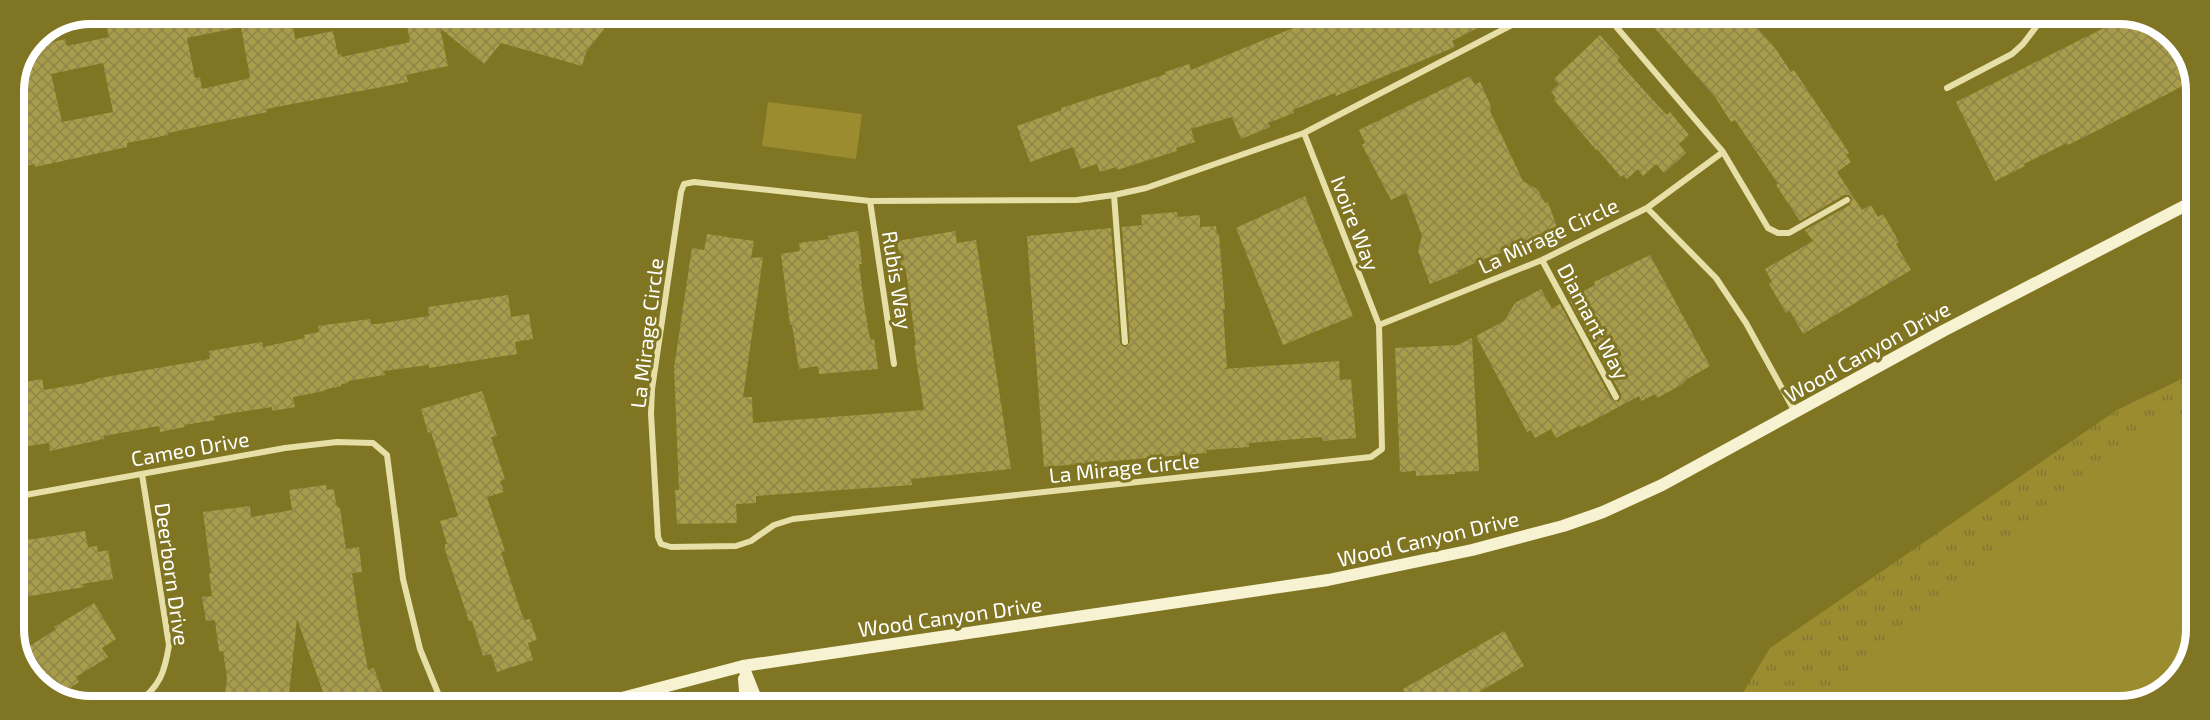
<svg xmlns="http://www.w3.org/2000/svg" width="2210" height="720" viewBox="0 0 2210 720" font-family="'Exo 2',sans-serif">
<defs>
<pattern id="grass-tufts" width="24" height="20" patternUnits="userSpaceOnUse" patternTransform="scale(1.5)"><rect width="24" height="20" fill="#9a8c2f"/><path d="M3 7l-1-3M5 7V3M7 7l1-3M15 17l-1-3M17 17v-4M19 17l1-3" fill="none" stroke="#7f7639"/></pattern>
<pattern id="building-cross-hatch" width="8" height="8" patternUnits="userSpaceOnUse" patternTransform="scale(1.5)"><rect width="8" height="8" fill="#a99d4b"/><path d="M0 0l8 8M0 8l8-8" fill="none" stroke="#8d854b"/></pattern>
</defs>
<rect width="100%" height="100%" fill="#807522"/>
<!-- grass -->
<path fill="url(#grass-tufts)" d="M2194,373L2192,653L2166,691L2119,706H1735L1770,648L2117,410Z"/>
<!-- green -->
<path fill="#9a8c2f" d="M768,102L862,114L856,159L762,146Z
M2194,416L2192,653L2166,691L2119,706H1807L2144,432Z"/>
<!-- building -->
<path fill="url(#building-cross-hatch)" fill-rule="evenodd" d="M127,14H291L295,39L333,31L338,55L341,54L342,57L410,42L405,14L615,15L586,52L582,66L501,43L484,64L440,28L448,66L406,75L408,82L266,109L267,112L168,133V135L127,143V147L35,167V164L14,169V110L22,108L17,80L32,47L65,39L67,46L109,37L105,18ZM241,27L250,78L202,89L200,77L195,78L187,38ZM103,63L113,112L62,122L51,74Z
M1322,16H1501L1452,41L1455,47L1336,96L1335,93L1293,110L1294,113L1268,123L1270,127L1241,139L1232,117L1191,129L1195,142L1176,148L1177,151L1117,170L1116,167L1100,172L1097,164L1081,169L1073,147L1030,162L1017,126L1062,110L1061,108L1166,74L1165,72L1189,64L1191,70Z
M1645,17H1741L1750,27L1754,24L1775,48L1791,72L1794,70L1834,130L1849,153L1846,155L1851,162L1837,172L1862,210L1871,205L1878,217L1883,214L1899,242L1896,244L1911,270L1803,334L1790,311L1786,313L1769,284L1772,282L1765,269L1813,241L1805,230L1850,205L1852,198L1849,195H1844L1800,221L1776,185L1778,184L1735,120L1731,122L1715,97Z
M2126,17L2143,18L2180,44L2194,80L2106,126L2068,145L2067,143L2024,164L2025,166L1995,181L1956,102Z
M1600,35L1620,58L1617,60L1650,97L1667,115L1670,112L1689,135L1679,144L1686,153L1664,173L1656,164L1643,176L1638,169L1627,179L1623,175L1621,177L1597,149L1596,150L1554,100L1556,98L1551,91L1559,84L1554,79Z
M1470,76L1475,85L1480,82L1491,106L1490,111L1523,181L1538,190L1545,203L1548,202L1559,233L1484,259L1457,271L1458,273L1430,284L1418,251L1422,236L1406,193L1391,200L1362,145L1365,143L1359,130Z
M1305,196L1353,316L1283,345L1236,228Z
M1177,212L1178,217L1200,215V227L1216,226L1217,235L1219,234L1225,309H1223L1227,367L1223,369L1339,361L1340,380L1351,379L1356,438L1323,441L1322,437L1249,443V447L1206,450L1207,453L1044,467L1027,236L1111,228L1120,342L1122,346L1126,347L1130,342L1122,227L1142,225L1141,215Z
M858,231L862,264H859L865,310L870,339H874L878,369L819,374L818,366L799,369L792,325H790L781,254L800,251L799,243L829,239L828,236Z
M955,231L957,243L976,240L1011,469L911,479L912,485L756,496V503L736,504L737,523L677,524L675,490H679L674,368L692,248L704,250L707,234L754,241L751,258L763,257L743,397H752L753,423L924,410L914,345H916L906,271H902L897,241Z
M1650,255L1710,366L1687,379L1681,385L1657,398L1655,394L1641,401L1639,396L1581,427L1580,425L1556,438L1551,429L1535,438L1531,430L1527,432L1476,336L1504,321L1515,303L1541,289L1552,309L1560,304L1611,399L1618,402L1621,399V394L1569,299L1595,285L1594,282Z
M508,295L511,317L529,314L533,339L515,342L517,354L429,368V365L384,371L385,375L348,381V383L341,384V386L324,390V391L293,397L295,407L272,411V407L214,416L215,420L184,425L185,427L160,432L159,426L104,436V439L50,451L49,443L14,448V384L42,379L44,390L85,383L100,378L210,359L209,351L262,342L263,347L305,338L304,335L319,332L318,326L370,319L371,324H377L429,316L428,307Z
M1472,338L1479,471L1455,472V474L1416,476V471L1400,472L1395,348L1458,345Z
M482,391L497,436L491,437L505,479L500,481L504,492L487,497L505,551L501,552L522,615L525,620L530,619L537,640L528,643L533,660L497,672L491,654L483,656L472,621H469L445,550V544H447L440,521L458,516L431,432L428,433L421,409Z
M326,485L327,490L334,489L336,504L338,508H340L346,549L359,547L362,572L352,573L358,615L368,670L374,668L386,703H327L297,619L288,703H224L227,678L223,651L219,652L215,620L206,621L202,597L212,596L209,574L211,573L203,512L250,506L251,517L292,510L289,490Z
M85,531L88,547L97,546L98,552L108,550L113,579L82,584L84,587L19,598V596L14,597V542Z
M94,603L116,639L102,648L108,657L76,677L79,682L58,696L30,676L21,652L56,629L54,627Z
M1504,631L1524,666L1456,705H1412L1403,689Z"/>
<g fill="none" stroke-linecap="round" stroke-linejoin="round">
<!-- street -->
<path stroke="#e7dfa8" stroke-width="6" d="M2025,17L2039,23L2065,17
M1947,88L2012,54L2023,44L2039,23
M1304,133L1379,325L1382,449L1371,457L793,519L774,525L751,541L736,546L671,547L661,544L658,537L651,414L652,389L681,192L684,184L694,182L870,201L1077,200L1114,195L1146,188L1304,133L1529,16
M1723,152L1768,228L1778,233H1789L1847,200
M1114,195L1125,342
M870,201L894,364
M1647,208L1716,278L1746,323L1795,412
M1542,260L1616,397
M1379,325L1542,260L1647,208L1723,152L1607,16
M14,497L285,448L337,442L373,443L387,455L403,579L420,649L442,703
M136,703C160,688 165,671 169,645L142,474"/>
<!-- secondary -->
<path stroke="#f6f2d2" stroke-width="12" d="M743,666L758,704
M744,679L746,704
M599,704L743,666L1328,580L1472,550L1563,526L1603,512L1662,485L1943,331L2196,200"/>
</g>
<g text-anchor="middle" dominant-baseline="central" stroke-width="6" stroke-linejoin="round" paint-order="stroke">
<!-- street labels -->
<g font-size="21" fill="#fff" stroke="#807522">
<text transform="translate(1356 223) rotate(69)">Ivoire Way</text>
<text transform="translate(1548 235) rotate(-25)">La Mirage Circle</text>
<text transform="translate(898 280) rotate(81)">Rubis Way</text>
<text transform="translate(1594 321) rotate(62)">Diamant Way</text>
<text transform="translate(646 333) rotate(-83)">La Mirage Circle</text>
<text transform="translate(1867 351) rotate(-29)">Wood Canyon Drive</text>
<text transform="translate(190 448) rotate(-10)">Cameo Drive</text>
<text transform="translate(1124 467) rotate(-6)">La Mirage Circle</text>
<text transform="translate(1428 538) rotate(-13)">Wood Canyon Drive</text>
<text transform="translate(173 574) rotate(82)">Deerborn Drive</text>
<text transform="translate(950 616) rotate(-8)">Wood Canyon Drive</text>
</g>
</g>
<!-- crop -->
<path d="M0 0H2210V720H0ZM91 24H2119A67 67 0 0 1 2186 91V629A67 67 0 0 1 2119 696H91A67 67 0 0 1 24 629V91A67 67 0 0 1 91 24Z" fill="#807522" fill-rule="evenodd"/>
<path fill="none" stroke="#fff" stroke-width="8" d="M91 24H2119A67 67 0 0 1 2186 91V629A67 67 0 0 1 2119 696H91A67 67 0 0 1 24 629V91A67 67 0 0 1 91 24Z"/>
</svg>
